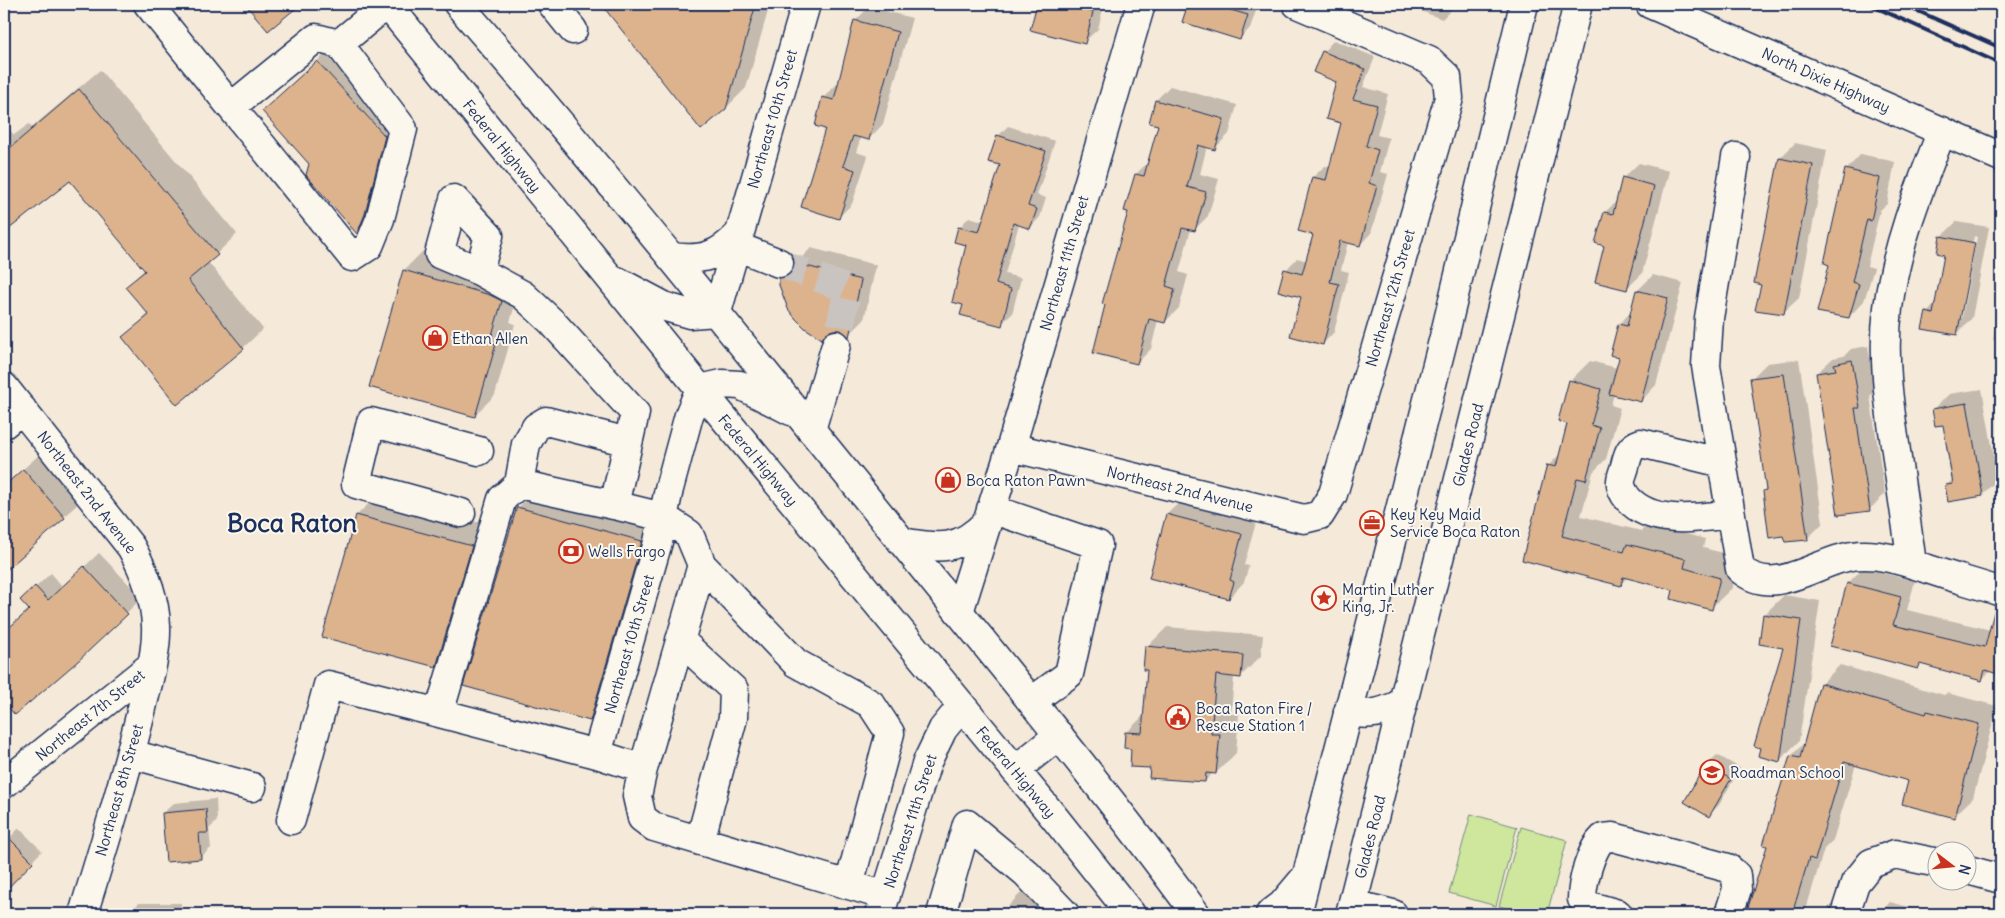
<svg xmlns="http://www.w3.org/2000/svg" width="2005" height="918" viewBox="0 0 2005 918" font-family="Delius,sans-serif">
<rect width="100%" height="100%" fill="#f5e9d9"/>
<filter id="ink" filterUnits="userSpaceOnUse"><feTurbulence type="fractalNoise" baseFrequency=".02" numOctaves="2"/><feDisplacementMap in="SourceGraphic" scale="10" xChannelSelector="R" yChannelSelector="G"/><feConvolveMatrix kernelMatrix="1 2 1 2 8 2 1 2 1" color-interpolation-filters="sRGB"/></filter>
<g filter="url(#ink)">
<!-- green -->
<path fill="#cee79d" stroke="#748b7e" d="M1471,814L1517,827L1496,906L1449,893Z
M1521,827L1567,840L1547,914H1529L1499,906Z"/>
<!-- shadow -->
<path fill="#0003" fill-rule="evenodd" d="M247,4H299L268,29Z
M603,4H770L746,88L726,108L701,128Z
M1038,4H1104L1098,29L1084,42L1032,29Z
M1189,4H1253L1258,5L1250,28L1240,39L1184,21Z
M1402,4H1457L1442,19Z
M869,7L912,18L883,124L869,139L861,137L856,152L868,156L852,204L838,218L823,98L837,84H839L855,21Z
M1334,40L1375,57L1363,87L1388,94L1377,135L1389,138L1380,172L1388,174L1371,233L1360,245L1348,242L1341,270L1349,272L1334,332L1323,344L1302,296L1286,270L1297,258L1307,261L1315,234L1313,177L1325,166L1330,167L1343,123L1337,81L1323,52Z
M338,42L405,116L377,212L357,232L311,163L264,111Z
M100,70L237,234L208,262L263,329L243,348L124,338L149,313L127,287L145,269L71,180L7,229L4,224V129L7,126L14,135L29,124L32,127Z
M1170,86L1237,105L1229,134L1215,148L1207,146L1200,174L1219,179L1208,216L1194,230L1191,229L1179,272L1188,275L1179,308L1165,322L1158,320L1151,349L1137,363L1130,212L1136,174L1150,160L1160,125L1150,122L1156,100Z
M1008,126L1055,141L1037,195L1046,198L1040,217L1030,228L1019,224L1005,274L1021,278L1012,314L1001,324L964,304L967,245L959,228L969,217L983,221L1002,165L998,136Z
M1795,143L1827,150L1799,298L1783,313L1762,284L1780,158Z
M1861,154L1895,162L1887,204L1880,210L1867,266L1874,268L1864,301L1849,317L1831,264L1846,170Z
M1639,163L1669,171L1642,274L1626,289L1606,245L1605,212L1618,200L1623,178Z
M1956,222L1989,227L1972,318L1957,334L1927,313L1936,303L1946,254L1941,237ZM1974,236L1977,237L1962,318H1959Z
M811,248L876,265L864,320L849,335L841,329L829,330L822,337L780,279Z
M424,250L510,275L522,281L510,322L515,324L495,395L474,416L404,270Z
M1653,275L1683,283L1656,385L1641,401L1614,394L1611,405L1620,408L1606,459L1593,472L1581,516L1641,531L1648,524L1705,539L1703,548L1740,557L1732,588L1711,608L1675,589L1628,577L1620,584L1524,559L1548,466L1561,453L1569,423L1570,381L1590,361L1617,368L1620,357L1619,324L1632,311L1638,290Z
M2001,293V342L1993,340Z
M1868,346L1875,391L1870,396L1885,494L1869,510L1817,373L1833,358L1844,356L1851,349Z
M1799,359L1823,523L1807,539L1784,535L1764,491L1767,488L1751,379L1767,363Z
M1982,389L1998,479L1982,495L1946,486L1953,479L1944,424L1933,410L1949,394Z
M39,455L80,502L4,571V486Z
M538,487L661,521L610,699L590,720L518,508Z
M378,495L491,526L456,646L436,666L357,515Z
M1183,499L1257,519L1244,565L1249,566L1244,582L1229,598L1167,514Z
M99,553L142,598L77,660L8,705L4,710V632L30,609L22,600L51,573L63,587Z
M1863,568L1915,581L1907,610L1995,631L2001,625V674L1991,671L1982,679L1922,664L1918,668L1848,583Z
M1784,595L1820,601L1799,741L1779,761L1784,647L1764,615Z
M1167,627L1263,635L1261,656L1241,676H1234L1231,714H1239L1236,753L1216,773H1213L1205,781L1151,767L1133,747L1126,733L1144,715L1148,669L1147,647Z
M1840,665L1944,695L1947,693L1997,706L1973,798L1954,816L1910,781L1856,764L1833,840L1824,849L1805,913L1804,914H1748L1791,756L1806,741L1821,684Z
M1717,755L1740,768L1719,805L1709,815L1686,802L1706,765Z
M216,799L217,821L209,829L211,848L200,858L163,813L174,803Z
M19,828L42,851L11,883L4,877V844Z
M1030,883L1055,891L1084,914H1001Z
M1890,902L1920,910L1919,914H1879Z
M139,903H181V914H128Z
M592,905L619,914H583Z"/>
<!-- building -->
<path fill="#dcb38d" stroke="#1b2f5e" d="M245,4H301L268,31Z
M601,4H756L726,109L701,130Z
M1037,4H1061L1093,12L1085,44L1030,30Z
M1188,4H1210L1248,15L1240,40L1182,22Z
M854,20L898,32L869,140L853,136L843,166L855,170L839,219L801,207L825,129L815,126L822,97L834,100Z
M1322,51L1365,69L1353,99L1377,105L1366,146L1378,150L1369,183L1377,186L1360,246L1340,241L1330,282L1339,284L1323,345L1290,336L1301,297L1278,291L1284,269L1302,274L1313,235L1298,231L1312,177L1326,180L1341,123L1326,119L1336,82L1313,72Z
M317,61L385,136L365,214L357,234L306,175L309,164L262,111Z
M79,89L218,255L188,280L244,349L177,405L122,337L149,315L125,287L145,271L70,181L4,233V153Z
M1155,100L1224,119L1215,150L1198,145L1187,187L1206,192L1195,231L1182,228L1166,286L1175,289L1165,323L1149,319L1137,364L1093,353L1105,305L1102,304L1128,212L1124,211L1135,174L1144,176L1158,125L1149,123Z
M997,135L1046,151L1028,206L1037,209L1030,229L1013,223L996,284L1011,289L1002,326L960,315L963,305L952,302L966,245L954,242L958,227L979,232L1000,165L988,162Z
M1779,158L1813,165L1784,314L1755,310L1761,285L1754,283Z
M1845,169L1880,178L1871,221L1867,219L1852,282L1859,284L1849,318L1817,312L1829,265L1824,263Z
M1622,177L1654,186L1627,290L1595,282L1604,246L1595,243L1604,212L1613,214Z
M1940,236L1975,243L1957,335L1922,329L1926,312L1933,314L1944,255L1937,253Z
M794,263L861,280L849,337L841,330H833L826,333L822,339L805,328L796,319L788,309L779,285V278L789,275L793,269Z
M403,270L490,295L502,301L490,342L496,344L475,417L369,387Z
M1636,290L1668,298L1641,402L1609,394L1619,358L1610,355L1618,324L1627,326Z
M1852,360L1860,408H1855L1870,511L1838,515L1816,373L1836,370L1834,364Z
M1784,374L1808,540L1785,542L1783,536L1769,538L1763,491L1766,490L1750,378Z
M1569,380L1601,389L1591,425L1600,428L1586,480L1577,478L1562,536L1624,552L1627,544L1686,559L1684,568L1720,578L1712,610L1671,599L1673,590L1623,577L1621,586L1522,560L1547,465L1556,467L1567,424L1558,421Z
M1967,403L1983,496L1948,502L1945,485L1953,484L1943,425L1935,426L1932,409Z
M23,469L65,518L4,572V486Z
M517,507L642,541L590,721L463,686Z
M1166,514L1242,534L1230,580L1234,582L1229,599L1149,578Z
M356,515L472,546L436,667L322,637Z
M84,566L128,614L78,661L15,715L4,702V632L29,610L20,600L35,586L48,600Z
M1847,583L1901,597L1893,625L1985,647L1995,608L2001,609V675L1985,670L1982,681L1920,664L1918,669L1830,646Z
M1763,614L1801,620L1780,762L1758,756L1760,748L1754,746L1783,648L1759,644Z
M1145,646L1243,655L1241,678L1216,675L1211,734H1220L1216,774L1206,773L1205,782L1149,778L1150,768L1130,767L1131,749L1124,748L1125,732L1142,733L1147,670H1143Z
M1820,683L1926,714L1927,711L1979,724L1955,818L1902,804L1908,781L1844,762L1815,860L1809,858L1792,914H1746L1767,846L1763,845L1790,756L1800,758Z
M1705,765L1731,779L1709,817L1684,802Z
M206,809L208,833H199L201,859L166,862L162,813Z
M4,833L33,862L4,892Z"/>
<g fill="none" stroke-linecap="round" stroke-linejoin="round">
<!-- minor-tunnel -->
<path stroke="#c9c4c0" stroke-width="28" stroke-dasharray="28 14" stroke-linecap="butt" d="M779,263L848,289L836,345"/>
<defs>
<path id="minor" d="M148,4L231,107L316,38L339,44L387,4
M552,4L573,30
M231,107L352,257L369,246L380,219L403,129L339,44
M1736,157L1709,318L1706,366L1740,569C1775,599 1816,561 1852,556C1879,552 1906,562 1931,570C1954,578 1978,584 2001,592
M736,246L779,263
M671,257C701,261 718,257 739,234
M479,271L439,254L454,199L489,236L479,271L523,295L552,322L635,413L614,505L663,517L689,534L702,565L796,663L871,704L890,733L849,885
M717,312L806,4
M4,387L131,547C145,572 155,597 156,626C157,653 148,682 142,708C125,778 104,846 83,914
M4,424L22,409
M811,430L836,345
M1011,447L1304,519L1320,515L1333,494L1449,98L1447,77L1429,60L1297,4
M1722,463L1641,443C1629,447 1628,455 1625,466C1624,471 1621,476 1621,481C1620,487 1624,494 1628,499C1653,526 1698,518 1731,514
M519,484L502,499L439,713L597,754L643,769L637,796L642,818L654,827L886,896
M614,505L519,484L526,444L536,427L546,421L628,442
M991,509L1098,545L1069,674L1032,701
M461,513L356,484L371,422L479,451
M902,542C940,549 959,551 986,523
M1912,564C1907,526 1901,489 1896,451C1889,404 1882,356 1888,308C1896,246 1919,189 1942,131
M959,612L1011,447L1141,4
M680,640L734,690L733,718L700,841
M1348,712C1371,716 1382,713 1403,703
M131,754L252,787
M597,754L658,542L669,489L689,415L700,389
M643,769L702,565
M1015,770L1059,735
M4,784L152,665
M291,820L328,685L439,713
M1968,870L2001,879
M1353,904L1393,914
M880,914L927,762L943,729L962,706
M941,914L967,824L1026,873L1065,914
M1618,914L1590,906L1582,899C1582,882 1591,849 1603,838L1613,837L1728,868L1736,875L1737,889L1729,914
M1845,914L1855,883L1871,863L1895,854L1938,863"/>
<path id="major" d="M387,4L700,389L1054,817L1131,914
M458,4C604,171 742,345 882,517C988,649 1097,778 1196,914
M1650,4L2001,157
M617,281L666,307L690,314L717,312
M700,389L722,384L740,385L791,411
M1270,914L1282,905L1303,880
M1297,914L1446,329L1524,4
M1350,914L1578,4"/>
</defs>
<!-- minor casing -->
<use href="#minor" stroke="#1b2f5e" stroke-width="31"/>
<!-- major casing -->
<use href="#major" stroke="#1b2f5e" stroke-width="31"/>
<!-- minor -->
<use href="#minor" stroke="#fbf7ec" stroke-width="28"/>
<!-- major -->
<use href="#major" stroke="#fbf7ec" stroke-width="28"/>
<!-- rail -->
<path stroke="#1b2f5e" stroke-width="4" d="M1868,4L2001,64
M1902,4L2001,48"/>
</g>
</g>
<!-- icons -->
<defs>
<symbol id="shop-ring" viewBox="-11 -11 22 22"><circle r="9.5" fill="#fbf7ec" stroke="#c8321e" stroke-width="1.5"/><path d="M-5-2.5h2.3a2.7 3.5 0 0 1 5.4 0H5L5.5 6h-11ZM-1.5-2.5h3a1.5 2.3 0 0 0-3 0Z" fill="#c8321e"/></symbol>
<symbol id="office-ring" viewBox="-11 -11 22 22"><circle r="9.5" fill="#fbf7ec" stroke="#c8321e" stroke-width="1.5"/><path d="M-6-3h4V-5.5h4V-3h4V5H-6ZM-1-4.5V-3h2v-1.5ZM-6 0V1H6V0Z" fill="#c8321e"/></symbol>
<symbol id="bank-ring" viewBox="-11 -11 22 22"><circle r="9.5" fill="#fbf7ec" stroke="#c8321e" stroke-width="1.5"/><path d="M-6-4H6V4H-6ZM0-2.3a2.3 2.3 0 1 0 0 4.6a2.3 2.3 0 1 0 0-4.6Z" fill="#c8321e"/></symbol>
<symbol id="sight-ring" viewBox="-11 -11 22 22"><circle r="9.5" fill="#fbf7ec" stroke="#c8321e" stroke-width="1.5"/><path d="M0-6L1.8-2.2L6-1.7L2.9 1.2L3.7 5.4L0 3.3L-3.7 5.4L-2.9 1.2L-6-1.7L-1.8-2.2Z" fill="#c8321e"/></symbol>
<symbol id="civic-ring" viewBox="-11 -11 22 22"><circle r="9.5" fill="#fbf7ec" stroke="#c8321e" stroke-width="1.5"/><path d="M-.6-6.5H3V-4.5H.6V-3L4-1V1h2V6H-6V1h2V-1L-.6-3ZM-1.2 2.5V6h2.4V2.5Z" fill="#c8321e"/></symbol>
<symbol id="school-ring" viewBox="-11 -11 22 22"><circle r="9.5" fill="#fbf7ec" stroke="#c8321e" stroke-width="1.5"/><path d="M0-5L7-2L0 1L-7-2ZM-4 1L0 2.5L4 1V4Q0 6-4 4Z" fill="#c8321e"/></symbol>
</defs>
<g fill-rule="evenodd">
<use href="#shop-ring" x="421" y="324" width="28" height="28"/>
<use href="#shop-ring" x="934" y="466" width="28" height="28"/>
<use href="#office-ring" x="1358" y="509" width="28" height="28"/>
<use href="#bank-ring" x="557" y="537" width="28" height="28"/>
<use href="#sight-ring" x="1310" y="584" width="28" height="28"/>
<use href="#civic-ring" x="1164" y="703" width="28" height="28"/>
<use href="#school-ring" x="1698" y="758" width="28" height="28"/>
</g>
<g text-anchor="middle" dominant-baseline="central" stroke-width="4" stroke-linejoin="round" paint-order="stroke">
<!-- street labels -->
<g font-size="15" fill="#1b2f5e" stroke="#fbf7ec">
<text transform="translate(1826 80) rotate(24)">North Dixie Highway</text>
<text transform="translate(772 119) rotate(-74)">Northeast 10th Street</text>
<text transform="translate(502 146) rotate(51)">Federal Highway</text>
<text transform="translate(1064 263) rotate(-74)">Northeast 11th Street</text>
<text transform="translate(1390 298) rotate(-74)">Northeast 12th Street</text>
<text transform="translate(1468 445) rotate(-76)">Glades Road</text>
<text transform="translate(758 460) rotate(50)">Federal Highway</text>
<text transform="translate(1180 489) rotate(14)">Northeast 2nd Avenue</text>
<text transform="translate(87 492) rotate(52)">Northeast 2nd Avenue</text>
<text transform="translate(629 644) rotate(-74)">Northeast 10th Street</text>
<text transform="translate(90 715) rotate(-39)">Northeast 7th Street</text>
<text transform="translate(1016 772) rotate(50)">Federal Highway</text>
<text transform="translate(119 790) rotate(-74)">Northeast 8th Street</text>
<text transform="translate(910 821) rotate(-72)">Northeast 11th Street</text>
<text transform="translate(1370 837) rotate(-76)">Glades Road</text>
</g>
<!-- poi labels -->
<g font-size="15" fill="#1b2f5e" stroke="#fbf7ec" text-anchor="start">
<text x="452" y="338">Ethan Allen</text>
<text x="966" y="480">Boca Raton Pawn</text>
<text x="1390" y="514">Key Key Maid<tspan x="1390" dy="17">Service Boca Raton</tspan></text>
<text x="588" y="551">Wells Fargo</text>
<text x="1342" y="589">Martin Luther<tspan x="1342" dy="17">King, Jr.</tspan></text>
<text x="1196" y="708">Boca Raton Fire /<tspan x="1196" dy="17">Rescue Station 1</tspan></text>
<text x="1730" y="772">Roadman School</text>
</g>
<!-- town labels -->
<g font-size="25" font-weight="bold" fill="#1b2f5e" stroke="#fbf7ec">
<text x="292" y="523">Boca Raton</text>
</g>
</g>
<!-- margin -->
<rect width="2005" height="918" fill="none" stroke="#fbf7ec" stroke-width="20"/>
<rect x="10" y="10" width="1985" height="898" fill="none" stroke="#1b2f5e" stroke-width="2" filter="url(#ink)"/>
<!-- north arrow -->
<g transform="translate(1952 866) rotate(106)"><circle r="24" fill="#fbf7ec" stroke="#a1a7b3"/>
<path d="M0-4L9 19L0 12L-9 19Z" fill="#c8321e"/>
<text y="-8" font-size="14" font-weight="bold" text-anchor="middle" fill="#1b2f5e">N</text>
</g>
</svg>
